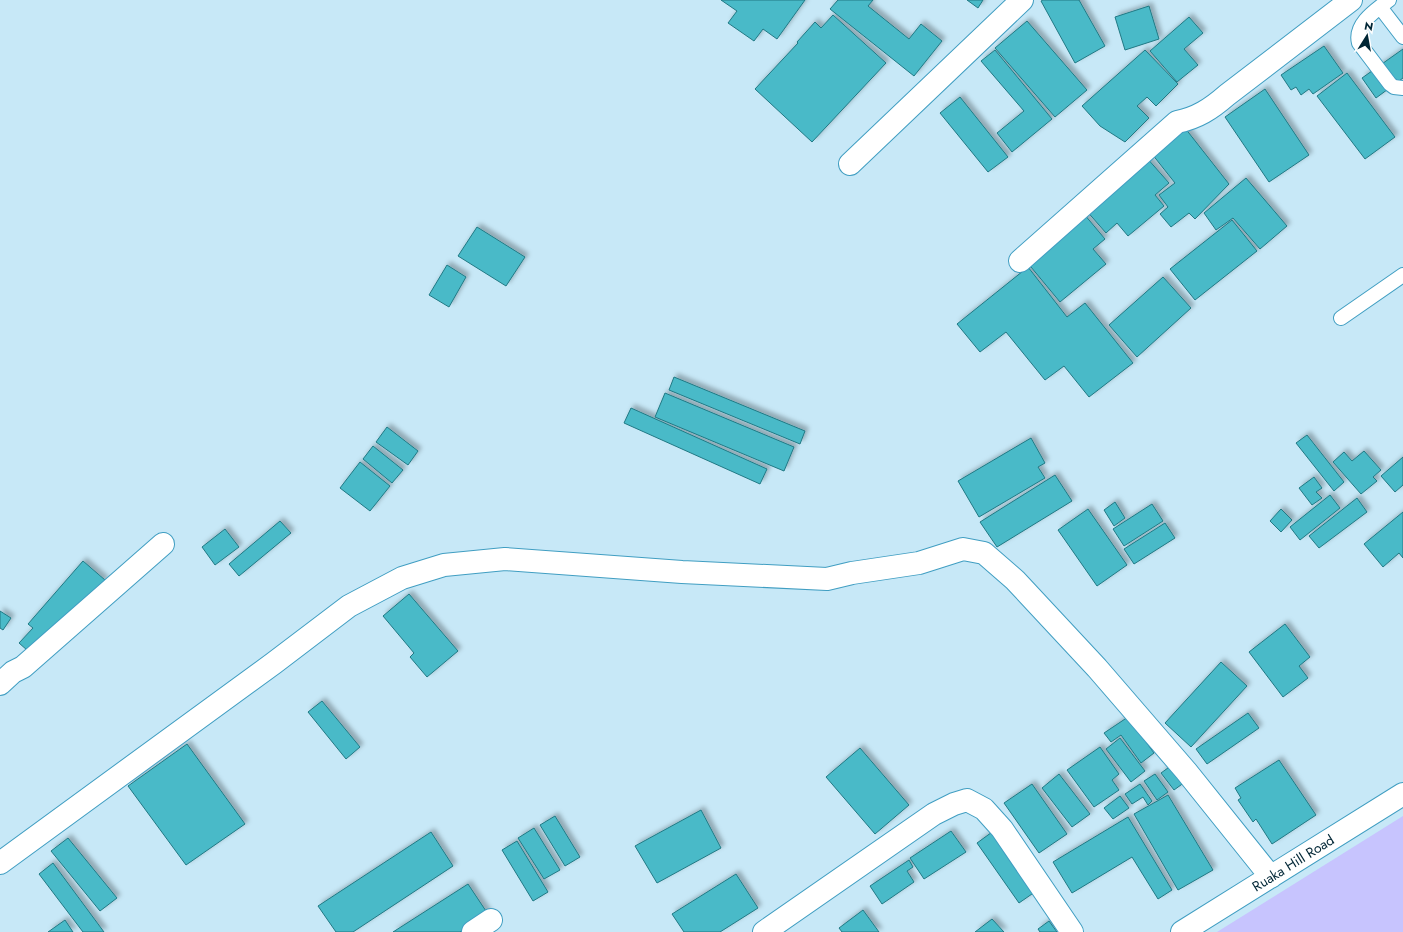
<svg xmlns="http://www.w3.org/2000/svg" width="1403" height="932" viewBox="0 0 1403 932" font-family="Jost,sans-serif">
<defs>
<filter id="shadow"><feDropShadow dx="3.5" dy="-3.5" stdDeviation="2" flood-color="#0004"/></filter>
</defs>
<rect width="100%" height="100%" fill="#c7e8f7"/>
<!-- garden -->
<path fill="#c7c4fe" d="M1403,816V932H1217Z"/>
<!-- building -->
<path fill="#49bac8" stroke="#207984" filter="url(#shadow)" d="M721,0H805L777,39L763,29L754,41L728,23L737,11Z
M838,0H873L868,6L909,39L921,24L942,41L914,76L830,9Z
M967,0H983L978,8Z
M1043,0H1079L1105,46L1075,63L1041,1Z
M1149,6L1159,39L1125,50L1115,17Z
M833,15L886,63L812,142L755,89L798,43L797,42L815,22L821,28Z
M1189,17L1203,33L1184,49L1198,65L1177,82L1150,51Z
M1027,21L1087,90L1055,117L995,48Z
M1324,46L1343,73L1313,94L1309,89L1301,95L1296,87L1291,90L1281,75Z
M1403,49V78L1376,98L1362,78Z
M995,50L1052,119L1012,152L997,133L1024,111L981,61Z
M1145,50L1178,84L1156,106L1147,97L1137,106L1149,118L1125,142L1100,126L1082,106Z
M1347,73L1395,137L1365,159L1317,96Z
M1265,89L1309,155L1269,182L1225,117Z
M960,97L1008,157L988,172L940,113Z
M1185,128L1229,184L1195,219L1189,213L1171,227L1160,214L1168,207L1159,195L1175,183L1152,154Z
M1146,157L1169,183L1155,195L1164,206L1128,236L1117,223L1106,233L1085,209Z
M1246,178L1287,226L1260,249L1233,218L1216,230L1204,213Z
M1084,214L1105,239L1093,249L1106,264L1060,302L1026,261Z
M1232,220L1257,251L1195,300L1170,269Z
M477,227L525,257L506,286L458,256Z
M447,265L466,277L449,307L429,295Z
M1028,267L1067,317L1085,303L1133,363L1089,397L1064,366L1045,380L1006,332L980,352L957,324Z
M1163,277L1191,308L1137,357L1109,325Z
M674,377L805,431L800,444L669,390Z
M665,393L794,447L784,471L655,417Z
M631,408L767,469L760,484L624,423Z
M387,427L418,451L408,465L376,442Z
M1307,435L1344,482L1334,491L1296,443Z
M1031,438L1045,463L1038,467L1045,478L979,517L958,481Z
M373,446L403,470L392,483L363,459Z
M1364,451L1381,470L1373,477L1377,481L1361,494L1333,462L1344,452L1352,461Z
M1403,457V485L1395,492L1381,476Z
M360,462L390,486L370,511L340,488Z
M1055,475L1072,501L997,547L980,522Z
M1314,477L1322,488L1316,492L1322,498L1312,505L1299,488Z
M1330,495L1340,508L1300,540L1290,527Z
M1357,498L1367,512L1319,548L1309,536Z
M1115,502L1125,518L1114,526L1104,510Z
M1152,504L1163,521L1124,546L1113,529Z
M1088,509L1127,565L1097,586L1058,530Z
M1281,509L1292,520L1281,532L1270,521Z
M1403,512V558L1399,553L1383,567L1364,544Z
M280,521L291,533L239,576L229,564Z
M1165,523L1175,538L1134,564L1124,549Z
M225,529L239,547L215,565L202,547Z
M83,561L105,580L36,658L19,643L33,628L28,624Z
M409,594L458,651L427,677L410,657L414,653L383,616Z
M0,611L11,618L3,630L0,628Z
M1285,624L1310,657L1299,666L1308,678L1283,697L1249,652Z
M1221,662L1247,686L1191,747L1165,723Z
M322,701L360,747L346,759L308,712Z
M1248,713L1259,728L1207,764L1196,749Z
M1128,717L1154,753L1141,763L1121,735L1111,742L1104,733Z
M1120,738L1145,771L1131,782L1106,749Z
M187,744L245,824L186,865L128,786Z
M1100,747L1119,774L1112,780L1119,790L1094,807L1067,770Z
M860,748L909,805L875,834L826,777Z
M1279,760L1316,815L1272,844L1256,819L1253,822L1238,800L1241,798L1235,788Z
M1172,765L1185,782L1174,790L1161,773Z
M1059,774L1090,814L1072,827L1042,788Z
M1155,774L1168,792L1157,800L1144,781Z
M1032,784L1067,834L1039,853L1004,803Z
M1140,784L1152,801L1148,805L1143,797L1132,804L1125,794Z
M1168,795L1213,870L1178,890L1134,814Z
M1120,796L1129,808L1113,819L1104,808Z
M701,810L721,848L657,883L635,846Z
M555,816L580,857L565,866L540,825Z
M1128,817L1172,890L1158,899L1132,857L1072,893L1053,862Z
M999,827L1042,887L1019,903L977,843Z
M534,828L560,870L544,879L518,838Z
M951,831L966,852L924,879L910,858Z
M431,832L453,866L353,932H336L318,906Z
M68,838L117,898L100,911L51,851Z
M517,841L548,892L533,901L502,850Z
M909,860L913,867L907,871L914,882L882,904L870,886Z
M53,863L104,932H83L39,874Z
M736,874L758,908L720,932H684L672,914Z
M468,884L488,914L460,932H393Z
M863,910L879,932H842L839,928Z
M992,919L1004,932H975Z
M65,920L73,932H48Z
M1049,921L1057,932H1040L1038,929Z"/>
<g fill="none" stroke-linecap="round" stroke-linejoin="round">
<defs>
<path id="lane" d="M1389,0C1376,10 1354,24 1359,43L1390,84L1394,87L1403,88
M1380,7L1403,37
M1341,318L1403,275"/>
<path id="street" d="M850,164L1022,0
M1020,261L1177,122C1197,118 1211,109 1227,95L1351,0
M0,684L13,672L23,667L163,544
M0,863L274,663L349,606L402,578L444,565L505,559L682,572L827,579L852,573L919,563L963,549L984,553L1015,580L1097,668L1186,771L1271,877
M473,932L491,920
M764,932L934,814L954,804L967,800L984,809L1002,829L1072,932
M1182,932L1403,794"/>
</defs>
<!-- lane casing -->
<use href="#lane" stroke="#409ec2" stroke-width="16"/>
<!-- street casing -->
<use href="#street" stroke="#409ec2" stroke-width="24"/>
<!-- lane -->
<use href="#lane" stroke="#fff" stroke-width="14"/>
<!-- street -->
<use href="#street" stroke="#fff" stroke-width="22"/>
</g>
<g text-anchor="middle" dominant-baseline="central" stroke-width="3.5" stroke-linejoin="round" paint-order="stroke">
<!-- street labels -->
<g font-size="14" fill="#002635" stroke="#fff">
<text transform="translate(1293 863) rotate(-32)">Ruaka Hill Road</text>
</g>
</g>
<!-- north arrow -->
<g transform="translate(1367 36) rotate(11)" stroke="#ffffff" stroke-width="3" paint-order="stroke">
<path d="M0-3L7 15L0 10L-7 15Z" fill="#002635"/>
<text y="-6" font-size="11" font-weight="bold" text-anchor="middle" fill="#002635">N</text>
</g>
</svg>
